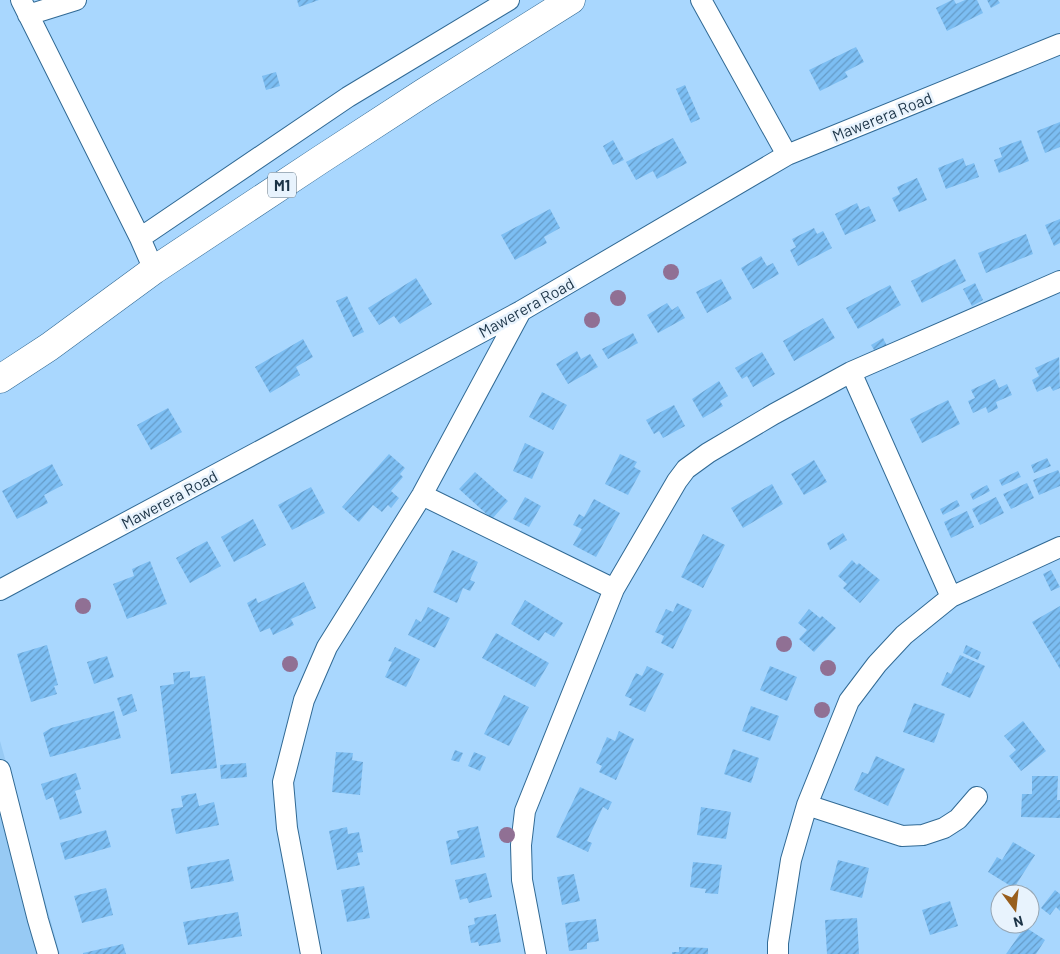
<svg xmlns="http://www.w3.org/2000/svg" width="1060" height="954" viewBox="0 0 1060 954" font-family="Barlow,sans-serif">
<defs>
<pattern id="building-hatch" width="6" height="6" patternUnits="userSpaceOnUse" patternTransform="scale(1.25)"><rect width="6" height="6" fill="#7cbef3"/><path d="M-1 1l2-2M0 6l6-6M5 7l2-2" fill="none" stroke="#659bc7"/></pattern>
</defs>
<rect width="100%" height="100%" fill="#a9d7fe"/>
<!-- built -->
<path fill="#97caf4" d="M0,741L60,954H0Z"/>
<!-- building -->
<path fill="url(#building-hatch)" d="M297,0H319L299,7Z
M952,0H954L956,4L965,0H977L983,13L947,31L936,8Z
M987,0H998L1000,3L991,8Z
M856,47L864,62L845,72L848,77L820,91L809,70Z
M276,72L280,86L266,90L262,76Z
M685,85L700,119L691,123L676,89Z
M1060,122V147L1045,153L1037,131Z
M673,138L687,163L657,179L653,171L636,180L626,162Z
M613,140L624,160L613,165L603,146Z
M1021,140L1029,161L999,173L994,160L1002,157L999,148Z
M963,158L966,166L974,163L979,177L946,189L938,168Z
M917,178L927,200L899,212L892,198L900,194L897,187Z
M857,203L860,210L869,206L876,221L845,235L835,214Z
M550,209L560,228L544,237L547,243L515,260L501,235Z
M1060,219V243L1054,246L1045,225Z
M814,228L817,234L823,231L832,248L798,266L790,250L796,247L792,239Z
M1026,234L1033,254L986,273L978,253Z
M761,256L767,266L773,263L779,274L753,289L741,268Z
M955,259L966,281L922,303L911,281Z
M416,278L432,304L400,324L394,316L379,325L368,308Z
M721,279L732,299L707,313L696,292Z
M975,283L983,300L972,306L963,289Z
M890,285L901,305L858,329L846,308Z
M347,296L364,332L353,337L336,301Z
M667,303L672,310L678,306L685,318L658,333L647,315Z
M823,318L835,338L794,361L783,341Z
M633,333L638,343L608,359L602,349Z
M883,338L887,346L876,353L871,345Z
M303,339L313,357L296,367L300,375L270,393L255,367Z
M577,351L581,359L590,354L598,367L568,384L556,364Z
M762,352L775,374L753,387L747,376L742,379L735,368Z
M1059,357L1060,388L1053,391L1050,386L1037,392L1032,380L1039,376L1035,368Z
M995,379L999,388L1007,384L1012,395L996,402L998,408L988,413L986,407L973,413L968,401L975,398L971,390Z
M719,381L728,396L720,401L723,406L703,418L692,399Z
M542,392L567,405L553,430L529,417Z
M948,400L960,424L922,443L910,419Z
M674,405L685,426L663,438L659,431L654,434L646,420Z
M168,408L182,432L151,450L137,425Z
M525,443L544,452L532,479L513,471Z
M389,454L405,468L400,474L403,477L391,491L399,498L391,508L388,505L382,512L373,505L359,522L342,507Z
M620,454L637,462L634,467L641,471L628,495L605,484Z
M1047,458L1051,466L1034,473L1031,465Z
M814,460L827,482L804,495L791,474Z
M52,464L63,485L44,495L48,503L17,519L2,491Z
M1058,470L1060,474V486L1039,495L1033,480Z
M1018,471L1021,477L1002,486L999,480Z
M475,472L508,501L492,519L459,489Z
M1027,483L1034,498L1011,509L1003,494Z
M772,484L783,504L743,528L731,508Z
M987,485L990,491L973,500L970,494Z
M311,487L325,513L292,530L278,505Z
M525,497L541,506L529,527L513,519Z
M996,497L1004,513L980,525L972,509Z
M594,499L620,513L596,557L573,545L582,529L573,525L579,514L584,517Z
M957,500L960,506L943,515L940,509Z
M967,511L974,527L951,538L944,522Z
M253,519L266,545L234,562L221,537Z
M843,533L847,540L830,550L827,543Z
M703,534L725,545L703,588L681,577Z
M207,541L221,566L190,583L176,558Z
M452,550L478,562L470,580L475,582L470,591L463,588L457,603L433,592Z
M852,560L857,565L859,563L880,580L860,603L843,588L847,584L838,576Z
M150,561L167,604L127,619L113,584L134,576L132,569Z
M1051,570L1060,587L1051,591L1043,574Z
M304,582L316,608L291,619L294,625L273,635L270,628L260,632L247,603L256,598L258,603Z
M525,600L563,623L554,637L545,632L539,641L511,624Z
M677,603L692,610L673,649L661,643L664,636L655,632L666,609L673,612Z
M1060,606V669L1032,622Z
M428,607L450,618L435,648L408,635L416,619L421,622Z
M809,609L820,618L822,616L836,628L814,652L799,639L807,630L798,623Z
M496,633L549,663L535,687L482,658Z
M47,645L58,685L54,686L57,694L31,702L17,654Z
M966,645L981,652L978,660L963,653Z
M395,647L420,659L406,687L385,677L392,662L388,661Z
M960,655L985,666L970,698L941,685L947,672L951,674Z
M107,656L114,677L94,684L87,662Z
M647,666L664,674L645,712L629,705L632,699L625,696L636,673L642,676Z
M770,666L797,677L787,701L760,690Z
M190,671V678L205,676L217,768L171,774L160,686L174,684L173,673Z
M132,694L137,711L123,716L117,698Z
M504,695L529,707L509,746L484,734Z
M914,703L945,714L934,743L903,732Z
M751,706L779,716L770,741L742,731Z
M114,711L121,738L50,757L43,733L51,728Z
M1023,721L1046,751L1021,771L1009,756L1016,750L1004,736Z
M619,731L634,739L616,780L599,772L602,766L596,763L607,737L615,741Z
M733,749L759,758L751,783L724,774Z
M455,750L463,753L459,762L451,760Z
M336,752L353,753L352,760L363,762L360,795L332,792Z
M474,752L486,757L480,771L468,766Z
M876,756L905,769L888,806L854,790L862,772L868,774Z
M246,763L247,777L221,779L220,765Z
M76,773L81,789L75,791L82,813L60,820L53,797L46,800L41,784Z
M1032,776H1058L1057,800H1060V818L1021,817L1022,794H1032Z
M580,787L612,802L608,810L603,807L587,841L592,843L588,852L556,837Z
M196,793L199,806L214,802L219,825L176,834L171,809L183,807L181,796Z
M701,807L731,812L726,839L697,835Z
M478,826L485,857L451,865L446,841L459,838L457,831Z
M347,827L348,834L359,832L363,852L357,853L360,865L337,870L329,831Z
M106,830L111,847L65,860L60,843Z
M1013,842L1035,855L1014,888L988,872L997,857L1002,860Z
M229,859L234,881L191,889L187,867Z
M838,860L869,868L862,898L830,890Z
M693,862L722,865L718,894L705,893L706,889L690,887Z
M486,873L492,897L469,903L467,898L460,900L455,880Z
M574,874L580,901L562,905L557,877Z
M364,886L370,918L347,922L341,890Z
M106,888L113,915L82,923L74,896Z
M1055,890L1060,894V911L1056,907L1050,915L1041,908Z
M950,901L958,926L930,935L922,910Z
M238,912L242,936L188,945L183,922Z
M496,914L501,942L479,946L478,942L471,943L468,926L475,924L474,918Z
M857,918L859,954H827L825,920Z
M596,919L599,941L587,943V949L569,951L565,923Z
M1025,927L1045,940L1036,954H1006Z
M123,944L126,954H83V953Z
M679,947L708,948V954H672V952H679Z"/>
<g fill="none" stroke-linecap="round" stroke-linejoin="round">
<defs>
<path id="street" d="M21,0L140,238L154,270
M701,0L787,155
M28,15L76,0
M140,238L348,97L509,0
M851,372L951,597
M422,495L614,589
M0,590L521,311L787,155L1060,44
M0,770L38,920L48,954
M807,805L902,836L923,835L944,828L958,819L977,797
M311,954L287,828L283,782L304,700L327,647L422,495L521,311
M536,954L522,880L521,845L525,811L614,589L677,481L686,469L708,453L774,414L851,372L1060,281
M778,954V943L791,860L807,805L849,701L877,664L904,635L951,597L1060,547"/>
<path id="highway" d="M0,379L49,347L154,270L320,160L423,93L571,0"/>
</defs>
<!-- street casing -->
<use href="#street" stroke="#316a95" stroke-width="22"/>
<!-- highway casing -->
<use href="#highway" stroke="#316a95" stroke-width="29"/>
<!-- street -->
<use href="#street" stroke="#fff" stroke-width="20"/>
<!-- highway -->
<use href="#highway" stroke="#fff" stroke-width="28"/>
</g>
<!-- trees -->
<g fill="#907094">
<circle cx="671" cy="272" r="8"/>
<circle cx="618" cy="298" r="8"/>
<circle cx="592" cy="320" r="8"/>
<circle cx="83" cy="606" r="8"/>
<circle cx="784" cy="644" r="8"/>
<circle cx="290" cy="664" r="8"/>
<circle cx="828" cy="668" r="8"/>
<circle cx="822" cy="710" r="8"/>
<circle cx="507" cy="835" r="8"/>
</g>
<g text-anchor="middle" dominant-baseline="central" stroke-width="5" stroke-linejoin="round" paint-order="stroke">
<!-- shield labels -->
<rect fill="#e8f3fd" stroke="#586d7d" stroke-width="1" x="268" y="172.5" width="28" height="25" rx="4"/>
<g font-size="15" font-weight="bold" fill="#1b3346">
<text x="282" y="185">M1</text>
</g>
<!-- street labels -->
<g font-size="16" fill="#1b3346" stroke="#e8f3fd">
<text transform="translate(882 116) rotate(-22)">Mawerera Road</text>
<text transform="translate(526 307) rotate(-29)">Mawerera Road</text>
<text transform="translate(169 499) rotate(-28)">Mawerera Road</text>
</g>
</g>
<!-- north arrow -->
<g transform="translate(1015 909) rotate(165)"><circle r="24" fill="#e8f3fd" stroke="#96a6b4"/>
<path d="M0-4L9 19L0 12L-9 19Z" fill="#985e1d"/>
<text y="-8" font-size="14" font-weight="bold" text-anchor="middle" fill="#1b3346">N</text>
</g>
</svg>
